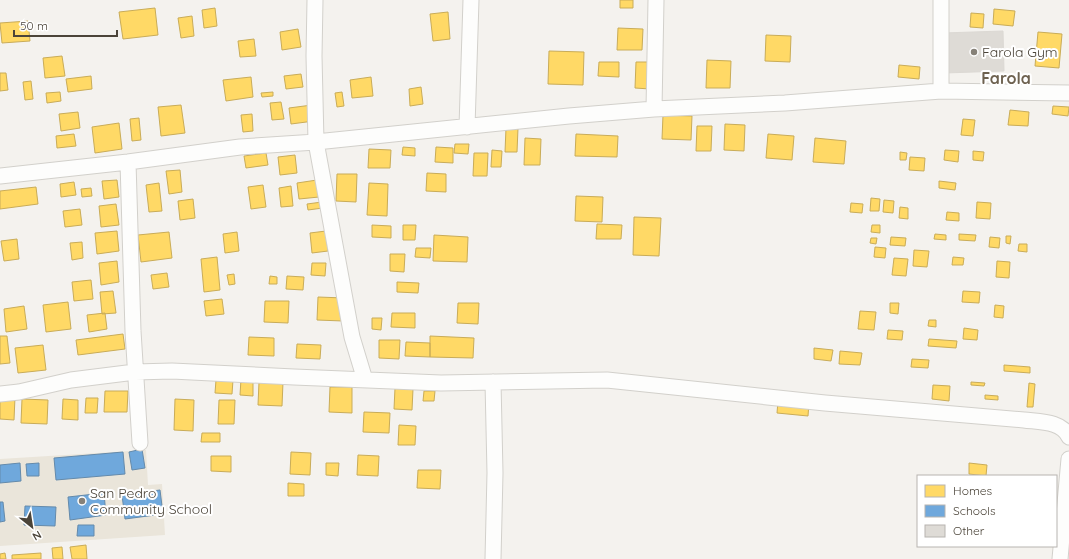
<svg xmlns="http://www.w3.org/2000/svg" width="1069" height="559" viewBox="0 0 1069 559" font-family="Quicksand,sans-serif">
<rect width="100%" height="100%" fill="#f4f2ee"/>
<!-- education -->
<path fill="#eae5da" d="M146,450L148,485L162,484L165,535L0,546V459Z"/>
<!-- homes -->
<path fill="#ffd966" stroke="#c9ac58" d="M620,0H633V8H620Z
M155,8L158,35L123,39L119,12Z
M215,8L217,26L204,28L202,10Z
M994,9L1015,11L1013,26L993,24Z
M448,12L450,39L433,41L430,14Z
M971,13L984,14L983,28L970,27Z
M192,16L194,36L181,38L178,18Z
M28,21L30,41L2,43L0,23Z
M618,28L643,29L642,50H617Z
M298,29L301,47L282,50L280,32Z
M1038,32L1062,34L1059,68L1035,66Z
M766,35L791,36L790,62L765,61Z
M254,39L256,56L240,57L238,41Z
M549,51L584,52L583,85L548,84Z
M62,56L65,76L45,78L43,58Z
M707,60L731,61L730,88H706Z
M599,62H619V77L598,76Z
M636,62H651L650,89L635,88Z
M899,65L920,67L919,79L898,77Z
M0,73H6L8,90L0,91Z
M301,74L303,87L286,89L284,76Z
M91,76L92,89L68,92L66,79Z
M251,77L253,97L226,101L223,80Z
M371,77L373,96L352,98L350,80Z
M31,81L33,99L25,100L23,82Z
M421,87L423,104L410,106L409,89Z
M60,92L61,101L47,103L46,93Z
M273,92V96L262,97L261,93Z
M342,92L344,106L337,107L335,93Z
M281,102L284,119L272,120L270,103Z
M181,105L185,133L161,136L158,107Z
M312,105L314,121L291,124L289,108Z
M1053,106L1069,107L1068,116L1052,114Z
M1010,110L1029,112L1028,126L1008,125Z
M78,112L80,128L61,131L59,114Z
M252,114L253,131L243,132L241,115Z
M663,115L692,116L691,140L662,139Z
M139,118L141,140L132,141L130,119Z
M963,119L975,120L973,136L961,135Z
M119,123L122,149L95,153L92,127Z
M725,124L745,125L744,151L724,150Z
M697,126H712L711,151H696Z
M506,128H518L517,152H505Z
M74,134L76,146L57,148L56,136Z
M576,134L618,136L617,157L575,156Z
M768,134L794,136L792,160L766,158Z
M525,138L541,139L540,165H524Z
M815,138L846,141L844,164L813,162Z
M455,144H469L468,154L454,153Z
M403,147L415,148V156L402,155Z
M436,147L453,148V163L435,162Z
M369,149L391,150L390,168H368Z
M492,150L502,151L501,167H491Z
M945,150L959,151L958,162L944,160Z
M973,151L984,152L983,161L973,160Z
M900,152L907,153L906,160H900Z
M266,153L268,165L246,168L244,156Z
M474,153H488L487,176H473Z
M295,155L297,173L280,175L278,157Z
M910,157L925,158L924,171L909,170Z
M180,170L182,192L169,194L166,171Z
M427,173L446,174V192L426,191Z
M337,174H357L356,202L336,201Z
M117,180L119,197L104,199L102,181Z
M317,180L319,197L299,199L297,183Z
M939,181L956,183L955,190L939,188Z
M74,182L76,195L61,197L60,184Z
M159,183L162,211L149,212L146,185Z
M369,183L388,184L387,216L367,215Z
M263,185L266,207L251,209L248,187Z
M291,186L293,206L281,207L279,188Z
M36,187L38,204L0,209V191Z
M91,188L92,196L82,197L81,189Z
M576,196L603,197L602,222L575,221Z
M871,198L880,199L879,211H870Z
M193,199L195,218L180,220L178,201Z
M884,200L894,201L893,213L883,212Z
M322,202L323,208L308,210L307,204Z
M977,202L991,203L990,219L976,218Z
M851,203L863,204L862,213L850,212Z
M116,204L119,225L101,227L99,206Z
M900,207L908,208V219L899,218Z
M80,209L82,225L65,227L63,211Z
M947,212L959,213V221L946,220Z
M634,217L661,218L659,256L633,255Z
M597,224L622,225L621,239H596Z
M372,225L391,226V238L372,237Z
M403,225H416L415,240H403Z
M872,225H880V233L871,232Z
M117,231L119,251L97,254L95,233Z
M326,231L328,251L312,253L310,233Z
M169,232L172,258L141,262L138,235Z
M237,232L239,251L225,253L223,234Z
M935,234L946,235V240L934,239Z
M959,234L976,235L975,241L959,240Z
M434,235L468,237L467,262L433,261Z
M1006,236H1011L1010,244L1006,243Z
M891,237L906,238L905,246L890,245Z
M990,237L1000,238L999,248L989,247Z
M871,238H877L876,244L870,243Z
M17,239L19,259L4,261L1,241Z
M82,242L83,258L72,260L70,243Z
M1019,244H1027V252L1018,251Z
M875,247L886,248L885,258L874,257Z
M416,248H431L430,258L415,257Z
M914,250L929,251L927,267L913,266Z
M390,254H405L404,272L390,271Z
M217,257L220,290L204,292L201,259Z
M953,257L964,258L963,265H952Z
M894,258L908,259L906,276L892,275Z
M117,261L119,282L101,285L99,263Z
M997,261L1010,262L1009,278L996,277Z
M312,263H326L325,276L311,275Z
M167,273L169,287L153,289L151,275Z
M234,274L235,284L229,285L227,275Z
M270,276L277,277V284H269Z
M287,276L304,277L303,290L286,289Z
M91,280L93,299L74,301L72,282Z
M397,282L419,283L418,293L397,292Z
M113,291L116,313L102,314L100,292Z
M963,291L980,292L979,303L962,302Z
M318,297L344,298L343,321L317,320Z
M222,299L224,314L206,316L204,301Z
M265,301H289L288,323L264,322Z
M68,302L71,329L46,332L43,305Z
M458,303H479L478,324L457,323Z
M890,303H899L898,314L890,313Z
M995,305L1004,306L1003,318L994,317Z
M24,306L27,329L6,332L4,309Z
M860,311L876,312L874,330L858,329Z
M105,313L107,329L89,332L87,315Z
M392,313H415V328L391,327Z
M372,318H382L381,330L372,329Z
M929,320H936V327L928,326Z
M964,328L978,330L977,340L963,339Z
M888,330L903,331L902,340L887,339Z
M123,334L125,349L78,355L76,340Z
M0,336H7L10,363L0,364Z
M430,336L474,338L473,358L430,357Z
M249,337L274,338V356L248,355Z
M929,339L957,341L956,348L928,346Z
M379,340H400L399,359L379,358Z
M406,342L430,343V357L405,356Z
M297,344L321,345L320,359L296,358Z
M43,345L46,370L18,373L15,348Z
M814,348L833,350L831,361L814,359Z
M840,351L862,353L860,365L839,364Z
M912,359L929,360L928,368L911,367Z
M1004,365L1030,367V373L1004,371Z
M241,379L253,380V396L240,395Z
M216,380H233L232,394L215,393Z
M259,382H283L282,406L258,405Z
M971,382L985,383L984,386L971,385Z
M1029,383L1035,384L1033,407H1027Z
M933,385L950,386L949,401L932,399Z
M330,387H352V413L329,412Z
M395,388L413,389L412,410L394,409Z
M105,391H128L127,412H104Z
M424,391H435L434,401H423Z
M985,395L998,396V400L985,399Z
M0,397H15L14,420L0,419Z
M86,398H98L97,413H85Z
M22,399L48,400L47,424L21,423Z
M63,399L78,400V420L62,419Z
M175,399L194,400L193,431L174,430Z
M219,400H235L234,424H218Z
M778,401L809,403L808,416L777,413Z
M364,412L390,413L389,433L363,432Z
M399,425L416,426L415,445H398Z
M202,433H220V442H201Z
M291,452L311,453L310,475L290,474Z
M358,455L379,456L378,476L357,475Z
M211,456H231V472L211,471Z
M326,463H339L338,476L326,475Z
M969,463L987,465L986,476L969,474Z
M418,470H441L440,489L417,488Z
M288,483L304,484V496H288Z
M86,545L87,559H72L70,547Z
M62,547L63,559H53L52,548Z
M5,553L6,559H0V554Z
M41,553V559H12V555Z"/>
<!-- schools -->
<path fill="#6fa8dc" stroke="#648aab" d="M142,449L145,468L132,470L129,452Z
M123,452L125,474L56,480L54,458Z
M20,463L21,481L0,483V465Z
M39,463V476H27L26,464Z
M160,490L163,514L125,519L122,495Z
M104,493L106,515L70,520L68,497Z
M0,502H3L5,521L0,522Z
M25,506L56,507L55,526L24,525Z
M78,525H94V536H77Z"/>
<!-- building -->
<path fill="#dedbd6" stroke="#dcd9d4" d="M1003,31L1004,71L944,73L943,33Z"/>
<g fill="none" stroke-linecap="round" stroke-linejoin="round">
<defs>
<path id="street" d="M315,0L314,56L316,142L352,337L365,380
M941,0V91
M654,109L656,0
M467,127L471,0
M128,162L133,331L140,443
M0,176L128,162L240,147L316,142L569,116L654,109L785,103L941,91L1069,93
M493,382L495,473L493,559
M0,394L19,392L71,380L135,372L172,371L294,377L441,383L607,380L825,403L1024,420C1040,422 1062,421 1069,437
M1060,559L1069,459"/>
</defs>
<!-- street casing -->
<use href="#street" stroke="#d2d0cb" stroke-width="17"/>
<!-- street -->
<use href="#street" stroke="#fdfdfc" stroke-width="15"/>
</g>
<!-- markers -->
<g fill="#868178" stroke="#fff" stroke-width="1.5">
<circle cx="974" cy="52" r="4"/>
<circle cx="82" cy="501" r="4"/>
</g>
<g text-anchor="middle" dominant-baseline="central" stroke-width="4" stroke-linejoin="round" paint-order="stroke">
<!-- poi labels -->
<g font-size="14" fill="#4b4439" stroke="#fff" text-anchor="start">
<text x="982" y="52">Farola Gym</text>
<text x="90" y="493">San Pedro<tspan x="90" dy="16">Community School</tspan></text>
</g>
<!-- quarter labels -->
<g font-size="16" font-weight="bold" fill="#6e6250" stroke="#fff">
<text x="1006" y="78">Farola</text>
</g>
</g>
<!-- legend -->
<rect x="917" y="475" width="140" height="72" fill="#ffffff" stroke="#b7b4b0"/>
<rect x="925" y="485" width="20" height="12" fill="#ffd966" stroke="#b7b4b0"/>
<text x="953" y="495" font-size="12" fill="#4b4439">Homes</text>
<rect x="925" y="505" width="20" height="12" fill="#6fa8dc" stroke="#b7b4b0"/>
<text x="953" y="515" font-size="12" fill="#4b4439">Schools</text>
<rect x="925" y="525" width="20" height="12" fill="#dedbd6" stroke="#b7b4b0"/>
<text x="953" y="535" font-size="12" fill="#4b4439">Other</text>
<!-- north arrow -->
<g transform="translate(32 527) rotate(150)" stroke="#ffffff" stroke-width="3" paint-order="stroke">
<path d="M0-3L7 15L0 10L-7 15Z" fill="#4b4439"/>
<text y="-6" font-size="11" font-weight="bold" text-anchor="middle" fill="#4b4439">N</text>
</g>
<!-- scale -->
<path d="M14 30v6h103v-6" fill="none" stroke="#4b4439" stroke-width="2"/>
<text x="20" y="30" font-size="12" fill="#4b4439" stroke="#ffffff" stroke-width="3" paint-order="stroke">50 m</text>
</svg>
